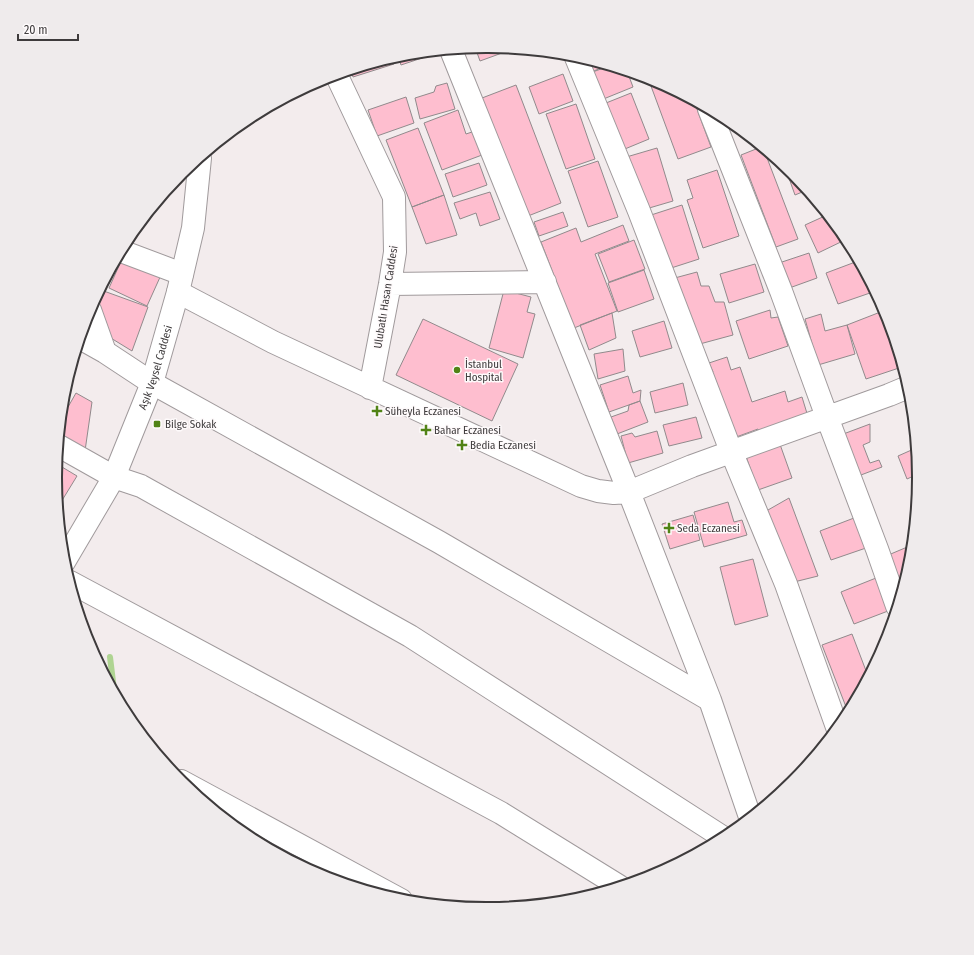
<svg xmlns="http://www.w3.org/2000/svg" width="974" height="955" viewBox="0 0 974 955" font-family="'Fira Sans Condensed',sans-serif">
<rect width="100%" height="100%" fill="#f3eced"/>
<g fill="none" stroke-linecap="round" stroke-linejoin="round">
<!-- stream -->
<path stroke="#afd492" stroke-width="6" d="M110,657L114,690"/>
</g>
<!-- building -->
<path fill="#febecf" stroke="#918a8c" d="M487,46L513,49L480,61L475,47Z
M443,50V51L401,65L398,56L403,54Z
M392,58L394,64L353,77L351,70Z
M583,58L608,65L589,73Z
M609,66L627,71L633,87L601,100L590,73Z
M563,74L573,101L539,114L529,87Z
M648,78L652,79L694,101L711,147L678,159Z
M447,83L455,109L420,119L415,98L434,92L436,86Z
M516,85L561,203L528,216L482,98Z
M631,93L649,139L620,151L601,105Z
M406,97L414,123L377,136L368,110Z
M576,104L595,159L566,169L546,114Z
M458,110L466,134L472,132L482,155L442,170L424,123Z
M721,116L727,119L733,124L726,126Z
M418,128L444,195L412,207L386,140Z
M761,147L764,150L798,239L776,247L741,155Z
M657,148L673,201L639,211L623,158Z
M598,161L618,217L588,227L568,171Z
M479,163L487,185L453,197L445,174Z
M785,167L792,173L807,190L795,195Z
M717,170L739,236L703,248L687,200L693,198L687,180Z
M490,192L500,219L480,226L476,213L460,219L454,203Z
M444,195L457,235L426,244L412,207Z
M682,205L699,259L665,270L648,216Z
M563,212L568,226L539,236L534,222Z
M827,215L847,239L818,253L805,225Z
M623,225L629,241L595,254L617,311L574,328L541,242L576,228L581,242Z
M634,240L645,269L609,282L598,254Z
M809,253L817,278L781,291L773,265Z
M123,257L161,275L147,306L109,288Z
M858,261L870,293L838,304L826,273Z
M755,264L764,292L729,303L720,274Z
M644,270L654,299L618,312L608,283Z
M697,272L701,286H709L715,302H724L733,335L696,345L671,279Z
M101,290L148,307L132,351L101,332L93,312Z
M504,290L531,297L527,312L535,314L523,358L489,348Z
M770,310L771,318L778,317L788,346L749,359L736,321Z
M883,311L902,367L866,379L847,325Z
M612,313L616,338L589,350L580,325Z
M821,314L825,331L847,325L855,354L818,365L805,319Z
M423,319L518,364L492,421L396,375Z
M664,321L672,348L640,357L632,331Z
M623,349L625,371L598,379L594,354Z
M727,357L731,370L740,367L752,402L785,391L788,402L802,397L809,420L761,437L758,429L728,440L705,375L713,372L709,363Z
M628,376L633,393L641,390L640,401L609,412L600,385Z
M683,383L688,405L655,413L650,392Z
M76,393L92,402L84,458L59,443L63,404L68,407Z
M640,401L648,422L617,434L611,417L628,411L629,405Z
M696,417L702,438L669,446L663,425Z
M870,424V442L863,445L870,463L879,460L882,467L853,478L838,436Z
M657,431L663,453L628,463L621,436L632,433L635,437Z
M777,436L792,478L758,490L743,448Z
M916,448L918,474L907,479L898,456Z
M57,464L77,476L58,507L56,477Z
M789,498L818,576L786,584L761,514Z
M728,502L734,522L742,520L747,535L704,547L694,512Z
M693,515L700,540L670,549L662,524Z
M854,518L866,548L831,560L820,531Z
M912,545L910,562L901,592L886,556Z
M753,559L768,616L735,625L720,567Z
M876,578L888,611L854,624L841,592Z
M852,634L868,676L848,712L822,645Z"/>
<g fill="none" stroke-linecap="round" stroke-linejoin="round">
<defs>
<path id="minor" d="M451,50L629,492L710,700L750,817
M575,55L639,211L731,451L786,584L837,727
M336,74L394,197L395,252L390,284L370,388
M709,109L781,291L827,417L877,549L897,606
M121,251L182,274
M390,284L545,282
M178,292L273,342L581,486L598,491L614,493L629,492L692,466L889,395L908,387
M90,310L105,352
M80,338L105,352L152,383L439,542L710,700
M59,446L114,477L141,486L410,636L724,838
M70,582L501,813L619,886
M181,781L401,900"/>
<g id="secondary">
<path id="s1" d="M64,562L114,477L152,383L178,292L193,228L200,158"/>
</g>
</defs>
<!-- minor casing -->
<use href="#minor" stroke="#a09a9c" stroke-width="24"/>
<!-- secondary casing -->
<use href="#secondary" stroke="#a09a9c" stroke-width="24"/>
<!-- minor -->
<use href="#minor" stroke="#fff" stroke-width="22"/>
<!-- secondary -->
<use href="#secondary" stroke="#fff" stroke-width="22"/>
</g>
<!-- markers -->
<g fill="#518316" stroke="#fefafb" stroke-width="1.5">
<circle cx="457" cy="370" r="4"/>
<path d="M375 405h4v4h4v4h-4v4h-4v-4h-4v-4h4z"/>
<rect x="153" y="420" width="8" height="8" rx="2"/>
<path d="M424 424h4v4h4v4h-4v4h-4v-4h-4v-4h4z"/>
<path d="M460 439h4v4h4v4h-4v4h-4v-4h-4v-4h4z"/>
<path d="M667 522h4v4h4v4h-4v4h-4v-4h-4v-4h4z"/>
</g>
<g text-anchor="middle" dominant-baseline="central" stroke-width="3" stroke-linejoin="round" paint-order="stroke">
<!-- street labels -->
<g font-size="11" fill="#3e3b3c" stroke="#fefafb">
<text transform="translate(386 297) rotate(-81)">Ulubatlı Hasan Caddesi</text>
<text stroke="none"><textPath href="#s1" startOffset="216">Aşık Veysel Caddesi</textPath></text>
</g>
<!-- poi labels -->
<g font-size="11" fill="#3e3b3c" stroke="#fefafb" text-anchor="start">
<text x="465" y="364">İstanbul<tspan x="465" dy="13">Hospital</tspan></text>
<text x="385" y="411">Süheyla Eczanesi</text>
<text x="165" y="424">Bilge Sokak</text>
<text x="434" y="430">Bahar Eczanesi</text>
<text x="470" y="445">Bedia Eczanesi</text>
<text x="677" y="528">Seda Eczanesi</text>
</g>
</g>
<!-- crop -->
<path d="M0 0H974V955H0ZM486 53H488A424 424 0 0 1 912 477V478A424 424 0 0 1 488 902H486A424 424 0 0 1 62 478V477A424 424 0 0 1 486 53Z" fill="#efebec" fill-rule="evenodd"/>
<path fill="none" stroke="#3e3b3c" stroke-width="2" d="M486 53H488A424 424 0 0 1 912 477V478A424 424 0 0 1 488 902H486A424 424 0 0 1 62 478V477A424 424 0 0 1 486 53Z"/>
<!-- scale -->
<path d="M18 34v6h60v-6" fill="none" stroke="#3e3b3c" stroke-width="2"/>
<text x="24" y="34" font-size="12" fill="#3e3b3c" stroke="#fefafb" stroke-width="3" paint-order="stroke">20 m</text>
</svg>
